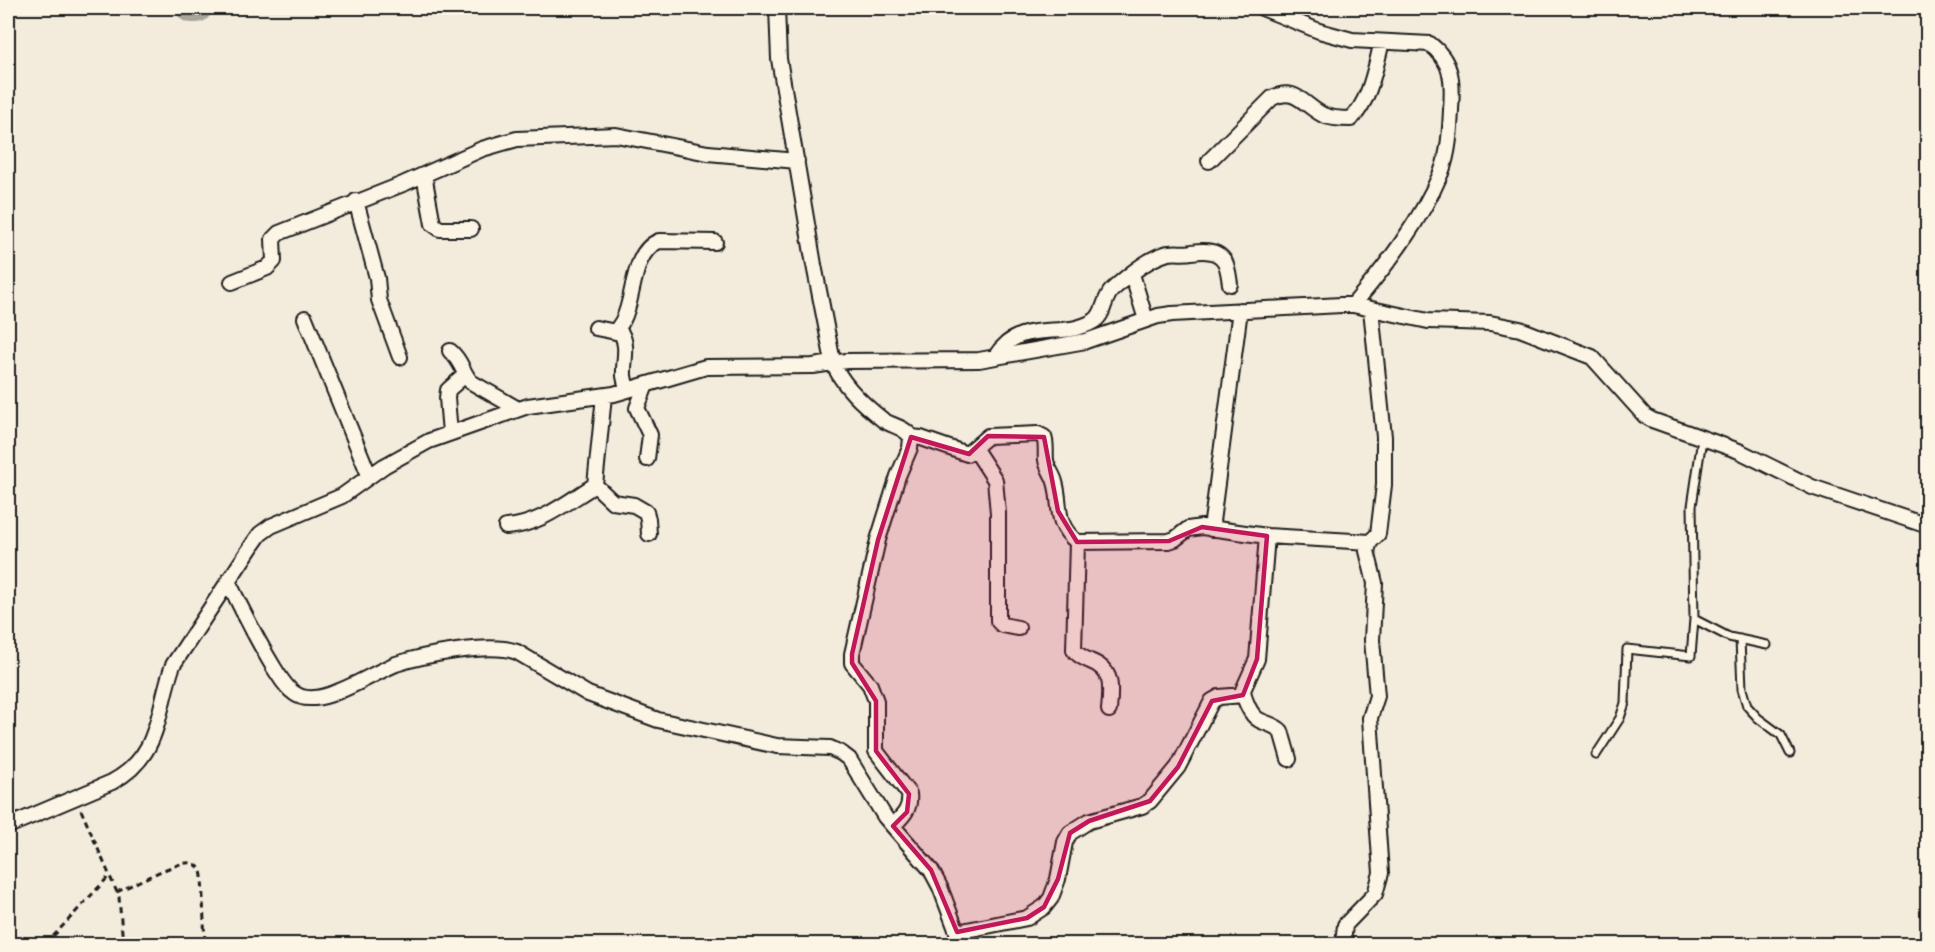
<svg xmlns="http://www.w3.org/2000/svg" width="1935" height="952" viewBox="0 0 1935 952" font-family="'Patrick Hand',sans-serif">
<rect width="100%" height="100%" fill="#f3ecdd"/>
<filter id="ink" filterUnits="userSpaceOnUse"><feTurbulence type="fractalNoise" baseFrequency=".0167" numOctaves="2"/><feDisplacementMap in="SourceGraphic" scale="12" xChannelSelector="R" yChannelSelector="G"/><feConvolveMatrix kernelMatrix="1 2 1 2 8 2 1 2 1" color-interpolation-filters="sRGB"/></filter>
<g filter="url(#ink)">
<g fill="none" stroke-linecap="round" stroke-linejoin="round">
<!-- river -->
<path stroke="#aaa59b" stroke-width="30" d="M191,8H197"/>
<defs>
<path id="lane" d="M1702,439L1692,506L1694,619L1729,637L1767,645
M1740,639L1742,689L1747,706L1758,718L1781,735L1790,753
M1596,755L1620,718L1625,703L1627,649L1691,656L1694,619"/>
<path id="street" d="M777,8L779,59L814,265L833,362C841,385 864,405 883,420C892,426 905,427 911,437L910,448L898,476L878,540L852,654V663L870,685L876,701V751L909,794C911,809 903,816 893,826
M1262,8L1319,31L1352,40L1430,44C1453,62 1453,82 1451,110C1450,131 1449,153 1441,173C1420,222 1387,265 1353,305
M1209,161L1272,98C1296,86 1303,105 1323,115C1332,119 1342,119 1351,119C1371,99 1375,67 1382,42
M424,175L433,224L440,229H471
M356,201L377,278L379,300L400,357
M1132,274L1146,320
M232,282L267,268L274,261L273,239L279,233L403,184L482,149L517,139L616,135L708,153L797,161
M305,318L369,475
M596,328L621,333C629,347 623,361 624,376C625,381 626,386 627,390
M615,332C618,328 621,324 623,320C635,298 631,252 659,241L715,242
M450,351C462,361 462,372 471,382L518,409
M995,357C1021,316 1061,341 1094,321C1105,314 1103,299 1112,290C1125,278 1148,259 1165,254C1173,251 1183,254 1192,252C1203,250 1218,249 1225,262C1228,268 1229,277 1230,284
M646,385L637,408L650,435L647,459
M604,396L595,485L613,502L634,505L646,512L648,519L649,534
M450,433L447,398L448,390L465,375
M911,437L921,438L967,454L988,436L1038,434L1044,437C1047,445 1045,452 1046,460C1047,468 1053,474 1055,482C1062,504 1053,523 1077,542L1169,541L1175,539L1188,529L1202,527L1267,536L1370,542
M975,449L995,480L998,513V621L1002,625L1018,628
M506,527C540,525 567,502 595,485
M1211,529L1240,310
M1267,536L1257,659L1243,690C1244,699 1250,715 1259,720C1267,724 1275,725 1281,731L1289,759
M1077,542L1074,650C1078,656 1084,658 1090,661C1114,670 1111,688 1109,710
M229,583C243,612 257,640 274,668C280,677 285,687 294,693C317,712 372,673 396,664C424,655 490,642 517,652L588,694L658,720L777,746L830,748L841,753L849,759L885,817L931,870L940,887L957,932L959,944
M8,826L112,782C162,755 156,711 173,665L253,544L260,534L271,526L342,496L384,466L429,441L528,406L614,394L706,367L813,366L846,361L979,360L1086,341L1158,316L1172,314L1341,305H1353L1428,321L1490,323L1520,329L1592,357L1645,416L1652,420L1739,451L1812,487L1928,526
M957,932L1027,918L1044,907L1051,898L1058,879L1065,842L1070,833L1089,821L1142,806L1150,801L1178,767L1212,701L1219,697L1243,695
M1343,944L1345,925L1375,894L1381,873L1370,718L1377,696L1372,640L1375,583L1367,551L1370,542L1378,534L1384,485V437L1371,309"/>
</defs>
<!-- lane casing -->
<use href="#lane" stroke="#1c1c1c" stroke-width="11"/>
<!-- street casing -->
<use href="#street" stroke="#1c1c1c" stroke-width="18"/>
<!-- path -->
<path stroke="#1c1c1c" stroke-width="3" stroke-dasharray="6 4.5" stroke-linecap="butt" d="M81,810L119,897L123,944
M117,892C130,886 179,860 191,863C198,864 201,869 202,876L205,944
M46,944L110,875"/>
<!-- lane -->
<use href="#lane" stroke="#fcf5e5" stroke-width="7"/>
<!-- street -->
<use href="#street" stroke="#fcf5e5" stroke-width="14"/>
</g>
</g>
<!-- marked area -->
<path fill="#c2185b" fill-opacity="0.2" stroke="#c2185b" stroke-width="4.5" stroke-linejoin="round" d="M988,436L1044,437L1058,511L1077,542L1169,541L1202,527L1267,536L1257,659L1243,695L1212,701L1178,767L1150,801L1089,821L1070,833L1058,879L1044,907L1027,918L957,932L931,870L893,826L907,812L909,794L876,751V701L852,663V654L878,540L911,437L969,454Z"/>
<!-- margin -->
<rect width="1935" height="952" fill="none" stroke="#fcf5e5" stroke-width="30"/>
<rect x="15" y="15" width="1905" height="922" fill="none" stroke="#1c1c1c" stroke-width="2" filter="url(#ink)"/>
</svg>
